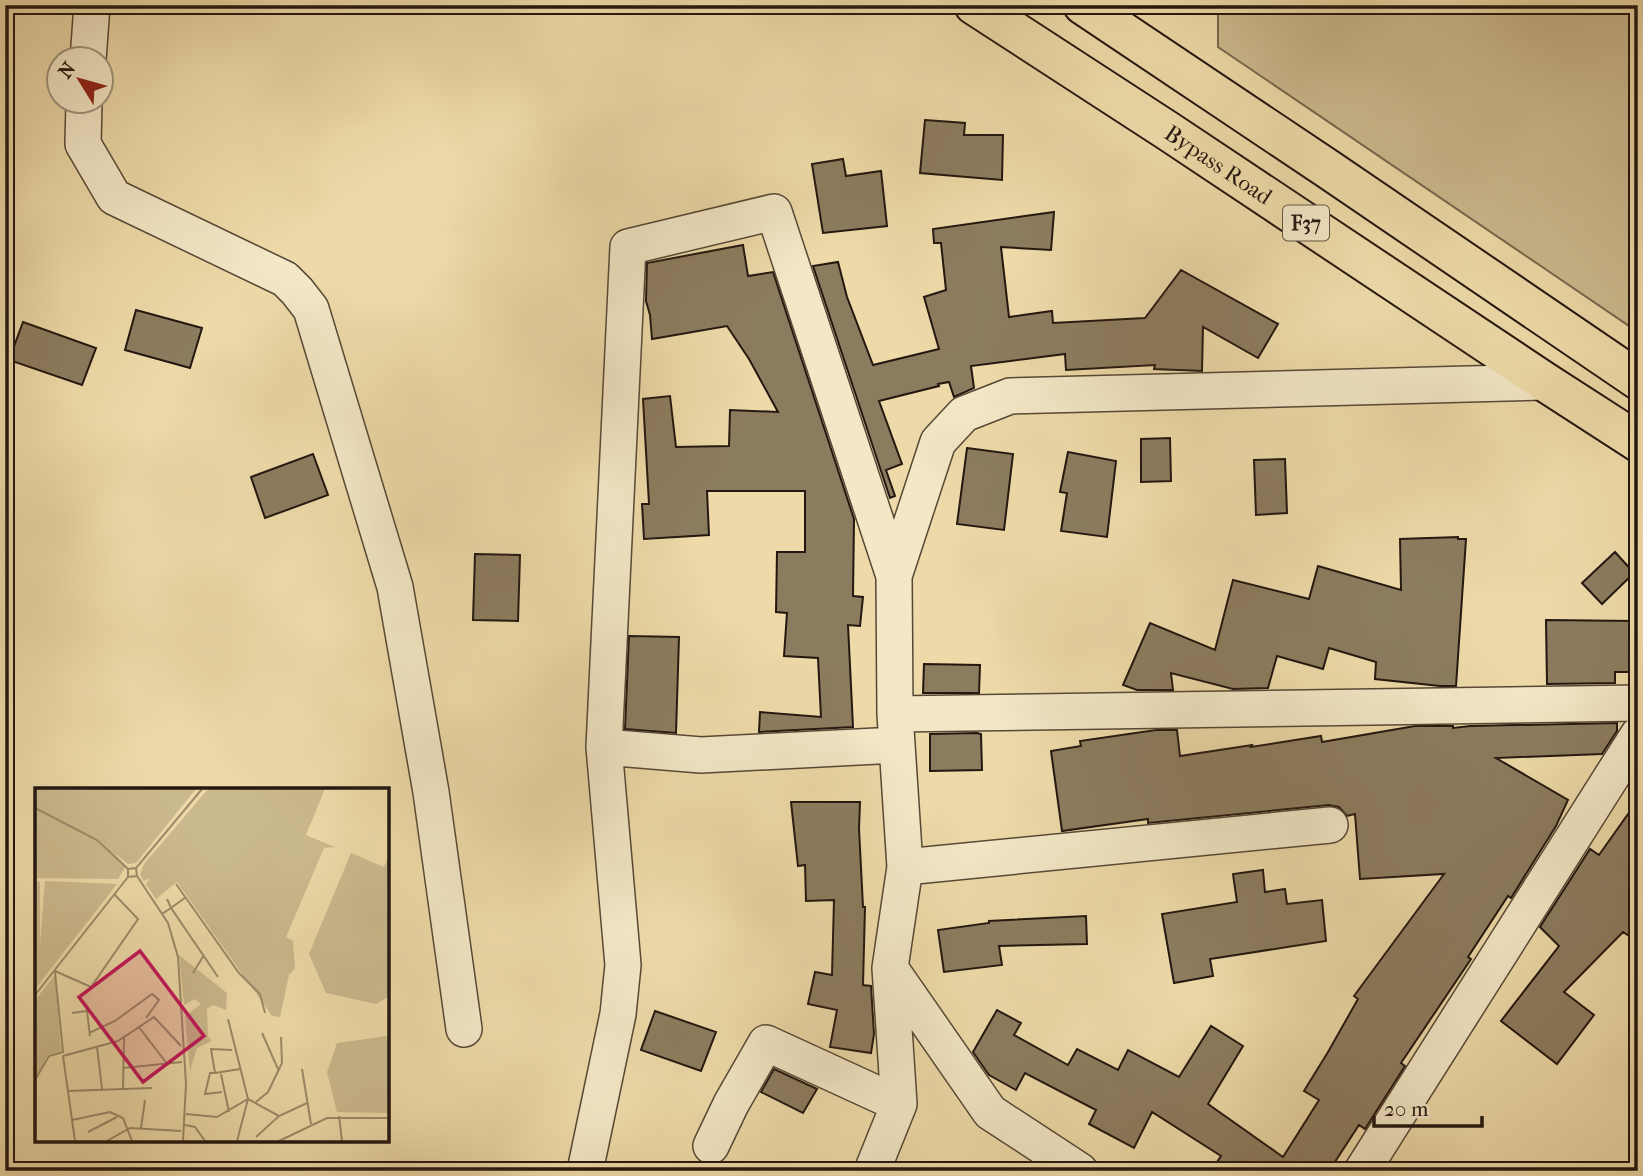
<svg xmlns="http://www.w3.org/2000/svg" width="1643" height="1176" viewBox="0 0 1643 1176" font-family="'IM FELL French Canon',serif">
<rect width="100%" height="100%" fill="#eddaa8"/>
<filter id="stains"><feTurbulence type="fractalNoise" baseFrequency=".00286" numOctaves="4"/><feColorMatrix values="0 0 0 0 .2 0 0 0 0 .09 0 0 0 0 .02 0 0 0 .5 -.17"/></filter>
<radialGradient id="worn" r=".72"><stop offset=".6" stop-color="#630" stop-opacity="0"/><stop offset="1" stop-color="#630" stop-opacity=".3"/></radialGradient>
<!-- green -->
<path fill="#cbb98e" stroke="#77684f" stroke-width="2" d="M1218,5H1638V332L1218,47Z"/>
<!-- building -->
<path fill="#8c7c5f" stroke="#231710" stroke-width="2" d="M925,120L965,123L964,135H1003L1002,180L920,173Z
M843,159L846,176L881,171L887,226L823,233L812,164Z
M1054,212L1051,250L1001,247L1009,317L1052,311L1053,323L1145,318L1181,270L1278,324L1258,358L1203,327L1202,371L1154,369L1155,365L1066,370L1065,354L971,366L974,388L954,397L949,382L938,384L939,386L879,401L902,464L886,470L895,496L890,498L813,266L838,262L847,297L873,365L939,349L924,297L946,290L941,243H934L933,229Z
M743,245L748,276L773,272L854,519L853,596L863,597L860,626L848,625L853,727L759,732L760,712L821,717L818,658L784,656L787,613L776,612L777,552H805V491H707L709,535L644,539L642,504H649L643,399L670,396L676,447L729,446L730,410L778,412L749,359L727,326L652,339L650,315L646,301L647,263Z
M136,310L202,328L190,368L125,350Z
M23,322L96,348L82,385L9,360Z
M1170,438L1171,481L1141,482V439Z
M967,448L1013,454L1004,530L957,524Z
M1068,452L1116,461L1107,537L1061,531L1067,493L1060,492Z
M313,454L328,495L265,518L251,477Z
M1285,459L1287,513L1256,515L1254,460Z
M1458,537V539H1466L1456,686H1440L1375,679L1376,662L1329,648L1323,669L1277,656L1268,688L1233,689L1171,673L1173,690H1137L1123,685L1150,623L1215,650L1233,580L1309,599L1318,566L1401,590L1400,539Z
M1615,552L1634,573L1602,604L1582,583Z
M475,554L520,555L518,621L473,620Z
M1546,620L1635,621V672H1615V683L1547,684Z
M629,636L679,637L676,733L625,729Z
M924,664L980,665L979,693H923Z
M1617,723V731L1602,754L1496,758L1568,800L1556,826L1511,898L1508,896L1468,957L1471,959L1401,1063L1405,1066L1365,1129L1359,1125L1329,1171H1211L1221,1156L1152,1112L1134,1148L1089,1124L1096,1110L1025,1073L1016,1090L989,1075L973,1052L997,1010L1021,1023L1014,1035L1068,1065L1077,1049L1118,1070L1128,1050L1179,1077L1211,1026L1243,1046L1208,1104L1283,1157L1319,1100L1304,1091L1328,1052L1358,999L1354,996L1444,874L1360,879L1355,814L1347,816L1339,807L1329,805L1148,823V819L1062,831L1051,751L1081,746L1080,741L1156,730H1177L1180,756L1252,745L1251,747L1321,736L1322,742L1415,726H1453V728L1470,726Z
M977,733L981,734L982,770L930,771V734Z
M1638,800V942L1623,932L1564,992L1594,1015L1557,1064L1501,1021L1559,946L1540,927L1590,849L1599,855Z
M791,802H860L859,829L863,907H865L863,985L871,986L874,1034L871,1053L830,1047L837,1010L808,1004L815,972L832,975L834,900L806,901L805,865L798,866Z
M1263,870L1265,892L1285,889L1287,904L1322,900L1326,941L1210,959L1213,976L1174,983L1162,914L1237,902L1233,874Z
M1086,916L1087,944L999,946L1002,965L944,972L938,930L989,923V921Z
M655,1011L716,1032L701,1071L641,1050Z
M774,1069L817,1089L803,1113L761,1092Z"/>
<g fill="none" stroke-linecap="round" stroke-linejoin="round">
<defs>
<path id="minor" d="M88,60L92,5
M84,102L83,144L114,197L285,279L297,291L311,309L395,587L431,792L464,1029
M895,714L1638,703
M604,747L701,755L897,745
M905,867L1330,825
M890,968L990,1112L1080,1171
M711,1146L731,1104L766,1043L899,1104
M585,1171L618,1014L623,965L604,747L628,247L774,212L894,576
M872,1171L899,1104L890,968L905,867L895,714L894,576L938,442L964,414L1010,396L1545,382
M1362,1171L1638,735"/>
<g id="highway">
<path id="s1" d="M974,5L1168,131L1545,382L1638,442"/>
<path d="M1083,5L1328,169L1638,380"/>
</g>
</defs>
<!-- minor casing -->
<use href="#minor" stroke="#564836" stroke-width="38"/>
<!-- highway casing -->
<use href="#highway" stroke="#231710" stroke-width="42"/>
<!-- minor -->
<use href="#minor" stroke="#f3e7c6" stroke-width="35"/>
<!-- highway -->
<use href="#highway" stroke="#eddaa8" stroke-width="38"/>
</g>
<g text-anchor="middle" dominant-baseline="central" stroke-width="5" stroke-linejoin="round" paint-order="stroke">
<!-- shield labels -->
<rect fill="#f3e7c6" stroke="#615547" stroke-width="2" x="1283" y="205.5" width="46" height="35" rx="5"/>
<g font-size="21" font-weight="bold" fill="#231710">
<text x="1306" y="223">F37</text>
</g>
<!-- street labels -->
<g font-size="23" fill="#231710" stroke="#f3e7c6">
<text stroke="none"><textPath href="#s1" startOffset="292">Bypass Road</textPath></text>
</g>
</g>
<!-- overview -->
<g transform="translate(35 788)">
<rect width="354" height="354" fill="#eddaa8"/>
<path d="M0,1H161L101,75L93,76L79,65L91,78L83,91L0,90ZM173,1H290L271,47L300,59L289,60L251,149L258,153L260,180L254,187L245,229L237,228L142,94L121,111L111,96L115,90L109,93L105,87L109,76ZM316,65L349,79L353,69V209L341,216L291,205L274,166ZM0,92L5,94V157L10,93L82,96L0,201ZM144,167L192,205L191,222L178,217L172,221L173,248L177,253L162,260L155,283L150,228L166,216L160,211L149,217ZM20,187L26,263L13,267L0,290V212ZM353,248V325L302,324L292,284L302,255Z" fill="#cbb98e"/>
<path fill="none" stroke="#9c8c6b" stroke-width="2" d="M0,20L62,52L93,81M101,80L93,81V89L102,88L101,80L167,1M102,88L133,135L143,169L151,296L148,353M141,96L204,185L225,206L230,225M132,111L136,120L151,109M127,126L136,120L183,189M20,183L56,199L103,131L79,106M158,185L169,167M0,207L93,89M37,225L52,223L55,248M193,231L213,311L202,353M103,238L133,277M54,245L80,233L117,206L124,212L111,230M227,245L243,281M62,259L67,301M28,268L83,253L119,229L146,258M28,268L40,353M88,280L147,274M267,281L276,336M180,285L205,281M186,286L194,324M0,292L14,268L28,264L20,184M88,300L89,250M32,303L117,300M187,304L170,306L175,285H180L176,261L197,262M221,314L233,304L247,275L246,249M151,326L182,329L213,311L244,328M304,328L307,353M37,332L75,324L88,330L97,353M150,337L160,339L170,353M106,340L110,312M53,344L82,329M221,349L244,328L272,315M72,353L95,340L146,343M244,353L292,330H354"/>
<path fill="#c2185b" fill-opacity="0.15" stroke="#c2185b" stroke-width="3.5" d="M105,163L169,248L108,294L44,209Z"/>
<rect width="354" height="354" fill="none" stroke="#231710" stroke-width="3.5"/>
</g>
<!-- margin -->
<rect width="1643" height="1176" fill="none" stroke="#eddaa8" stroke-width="28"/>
<rect x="7" y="7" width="1629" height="1162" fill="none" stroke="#231710" stroke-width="3.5"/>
<rect x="14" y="14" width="1615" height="1148" fill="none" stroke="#231710" stroke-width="2"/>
<!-- north arrow -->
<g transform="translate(80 80) rotate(307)"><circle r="33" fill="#f3e7c6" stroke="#a0947d" stroke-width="2"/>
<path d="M0-5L12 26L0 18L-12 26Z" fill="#8f2418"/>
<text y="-10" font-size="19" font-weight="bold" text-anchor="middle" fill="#231710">N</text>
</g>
<!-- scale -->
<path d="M1374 1116v10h108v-10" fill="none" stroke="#231710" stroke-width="3.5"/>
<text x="1384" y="1116" font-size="21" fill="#231710" stroke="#f3e7c6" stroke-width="5" paint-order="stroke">20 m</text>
<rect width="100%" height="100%" filter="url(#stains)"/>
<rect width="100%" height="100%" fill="url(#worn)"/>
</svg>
